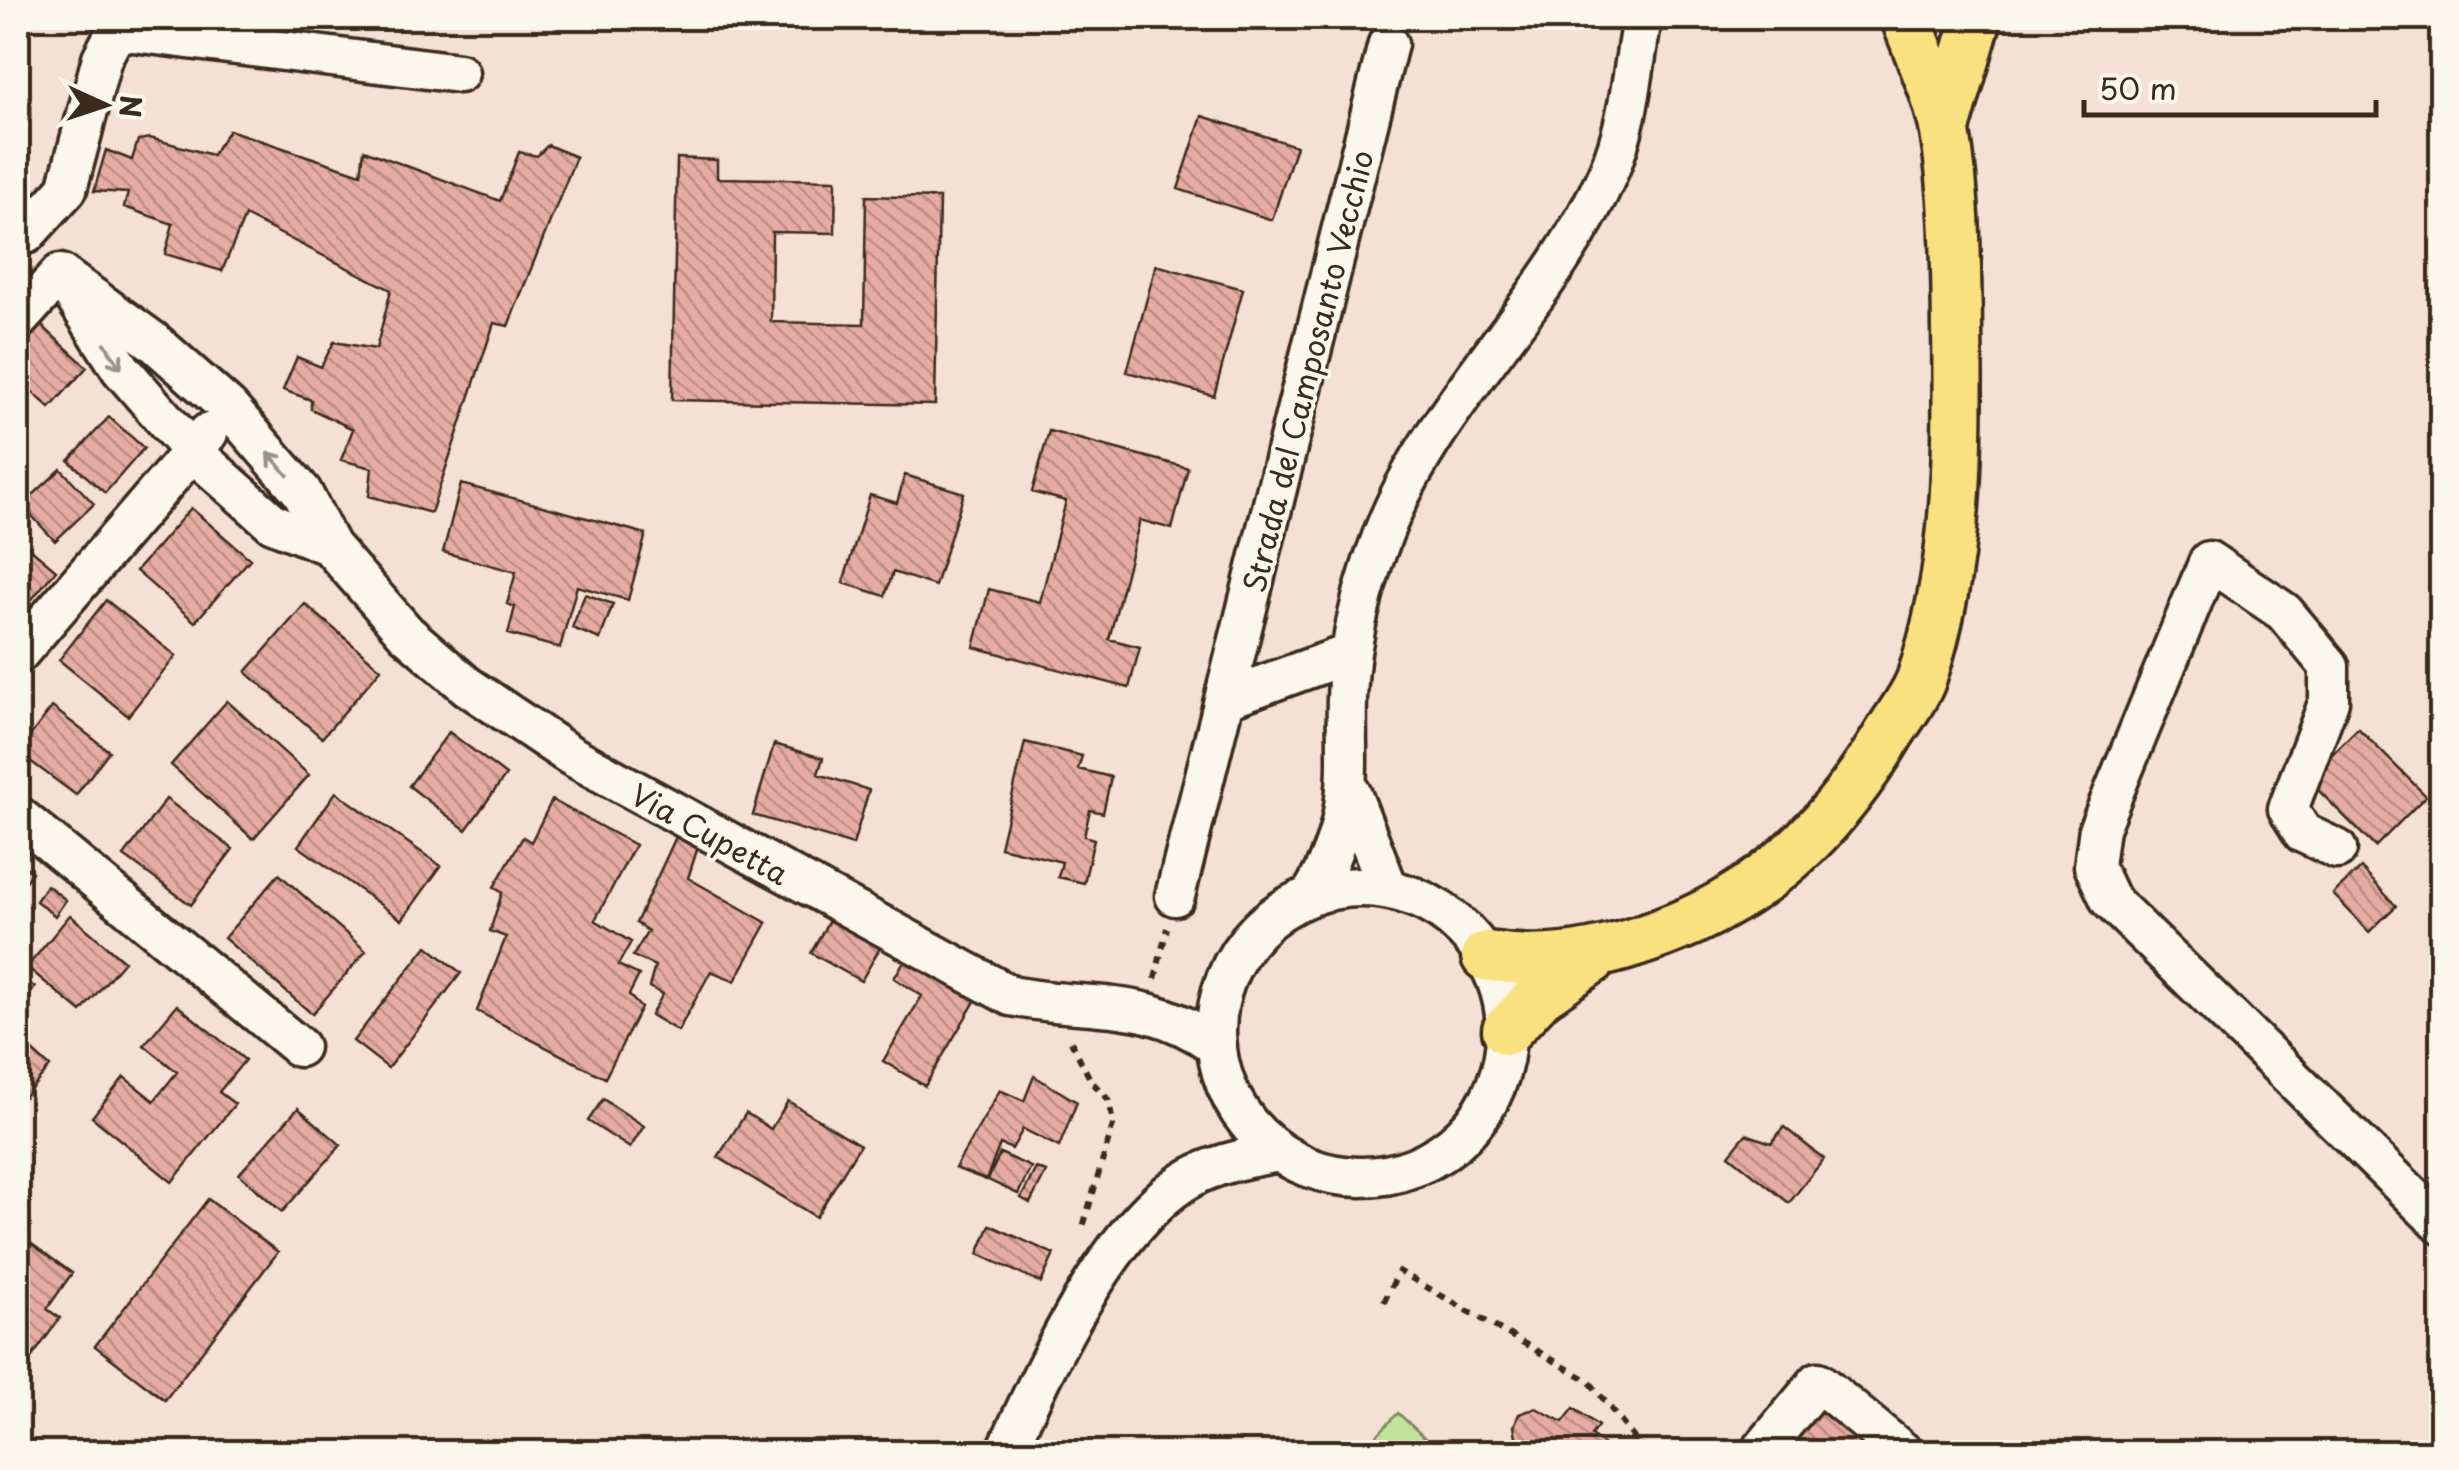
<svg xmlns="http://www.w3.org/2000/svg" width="2459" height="1470" viewBox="0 0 2459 1470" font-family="'Playpen Sans',sans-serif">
<defs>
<pattern id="building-back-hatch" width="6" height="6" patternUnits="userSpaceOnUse" patternTransform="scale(2.5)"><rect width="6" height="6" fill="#e6aca3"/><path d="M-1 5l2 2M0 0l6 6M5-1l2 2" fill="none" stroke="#bc8c84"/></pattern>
</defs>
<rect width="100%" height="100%" fill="#f5e0d6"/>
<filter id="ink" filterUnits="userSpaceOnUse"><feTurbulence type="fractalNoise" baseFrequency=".01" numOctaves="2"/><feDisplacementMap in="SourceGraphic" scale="20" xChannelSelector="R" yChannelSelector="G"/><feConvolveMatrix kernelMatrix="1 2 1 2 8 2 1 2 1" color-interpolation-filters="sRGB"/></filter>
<g filter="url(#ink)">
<!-- pitch -->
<path fill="#c1e49d" stroke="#7e875e" stroke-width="2.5" d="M1398,1413L1440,1452H1361Z"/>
<!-- building -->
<path fill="url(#building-back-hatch)" stroke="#3b2a1e" stroke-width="2.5" d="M1202,116L1296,146L1272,220L1178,189Z
M229,130L361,174L364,150L500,201L519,152L537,156L548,145L576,157L508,326L494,323L431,513L369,496L372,468L341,460L353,429L311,409V400L283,390L297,357L321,367L334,342L376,349L391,290L245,216L222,271L165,254L173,224L124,207L128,193L94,191L106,150L132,160L138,140L150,138L212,155Z
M677,158L717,160V178L836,180L835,233L772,232L771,322L864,324L866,196L939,198L935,405L672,400Z
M1156,265L1243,289L1214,396L1127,372Z
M39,323L87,367L50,408L18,379V347Z
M109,417L144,448L105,493L69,461Z
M1049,431L1188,468L1172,529L1140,520L1109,639L1140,647L1129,688L974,647L989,589L1040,602L1066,501L1032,492Z
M61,469L94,504L55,541L22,505Z
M905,475L964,493L935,586L893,572L885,596L843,583L870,495L897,503Z
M461,484L646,534L628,600L577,586L560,648L508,634L515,607L507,604L516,572L443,552Z
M191,508L250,559L195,622L136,571Z
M18,538L56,570L18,616Z
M585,594L613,604L600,639L572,628Z
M106,600L176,656L128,716L59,660Z
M305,604L381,669L322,738L246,672Z
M227,701L309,775L253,839L171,765Z
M52,707L109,751L76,795L18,752Z
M2358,728L2426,796L2375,847L2307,779Z
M449,732L506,775L466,830L409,786Z
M1025,742L1082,756L1078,769L1111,777L1103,813L1090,810L1084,836L1094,839L1084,883L1058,877L1062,862L1000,847Z
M774,744L823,758L818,774L869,790L853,845L753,815Z
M336,792L441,866L402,920L298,846Z
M166,799L233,849L191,905L124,856Z
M552,800L635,845L595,920L631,942L618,965L639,975L629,995L641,1008L605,1078L477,1011L506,937L490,931L502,893L494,887L523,837L531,842Z
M676,837L698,847L688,878L767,923L735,981L711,971L678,1031L651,1015L663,994L649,987L655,966L633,956L648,931L636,923Z
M18,861L32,872L18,891Z
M2361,868L2396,906L2369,932L2333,894Z
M279,874L366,951L312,1014L224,938Z
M47,885L66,900L55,916L36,901Z
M833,913L884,941L861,981L811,953Z
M70,915L124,961L81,1012L27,967Z
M427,946L461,973L388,1068L353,1041Z
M907,956L977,998L925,1086L883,1061L922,996L894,978Z
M21,978L35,987L25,1002L18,997Z
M177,1005L245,1060L219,1092L235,1104L172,1182L92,1117L124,1077L154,1101L177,1072L144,1045Z
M18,1038L50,1067L18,1104Z
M1034,1076L1077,1102L1059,1147L1023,1129L1012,1149L1000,1144L986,1180L955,1168L1000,1090L1024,1101Z
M603,1099L644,1126L630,1148L588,1121Z
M788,1101L860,1145L816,1217L718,1157L746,1113L771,1129Z
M298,1108L341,1145L282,1212L239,1174Z
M1784,1127L1824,1159L1789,1203L1729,1155L1746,1134L1771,1143Z
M1000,1153L1031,1167L1018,1194L988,1180Z
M1036,1168L1046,1172L1030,1203L1021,1198Z
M208,1199L278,1252L165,1400L95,1346Z
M990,1225L1054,1254L1041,1283L978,1254Z
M18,1234L72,1273L47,1309L60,1318L27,1364L18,1357Z
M1823,1407L1877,1452H1785Z
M1536,1408L1563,1422L1574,1408L1598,1426L1591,1435L1613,1452H1519L1514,1426L1519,1414Z"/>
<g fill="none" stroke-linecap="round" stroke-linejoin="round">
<defs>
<path id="minor" d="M26,234L67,189L102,58L117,30L459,73
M60,274L154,342L229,408L302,492L330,546L406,633L467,686L570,755L1011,996C1092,1012 1145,994 1217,1046
M73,294L121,369L192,451L273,523L330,546
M18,320L60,274
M18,654L208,433
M1227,698L1351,653
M1351,793L1388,888
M18,816L299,1047
M2337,849L2303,833L2288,809L2329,701V666L2284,612L2209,561L2099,828L2094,866L2110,900L2442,1225
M1216 1032a145 145 0 1 1 290 0a145 145 0 1 1-290 0Z
M1311,895C1367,802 1337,748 1351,652C1357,612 1368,572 1383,534C1434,401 1551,303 1608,173C1629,125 1633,69 1642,18
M1175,896L1388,44
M1006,1452C1044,1369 1113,1215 1198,1174C1224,1162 1251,1157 1279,1152
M1760,1452L1818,1382L1903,1452"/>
<path id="major" d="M1945,129L1977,18
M1486,956C1560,968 1624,950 1691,921C1781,880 1840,816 1890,732C1900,716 1914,698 1921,680C1959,568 1959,445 1957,328C1956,263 1956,196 1945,132C1938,94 1919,54 1906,18
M1507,1030L1540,995L1592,959"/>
</defs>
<!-- minor casing -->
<use href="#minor" stroke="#3b2a1e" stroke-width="45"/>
<!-- major casing -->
<use href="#major" stroke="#3b2a1e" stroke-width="55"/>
<!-- path -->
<path stroke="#3b2a1e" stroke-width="6" stroke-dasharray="8 8" stroke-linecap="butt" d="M1155,979L1167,928
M1071,1041L1091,1081L1109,1100L1113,1125L1083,1227
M1384,1302L1399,1271L1589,1381L1645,1452"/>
<!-- minor -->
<use href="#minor" stroke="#fbf7ec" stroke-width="38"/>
<!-- major -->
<use href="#major" stroke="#fae180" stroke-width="48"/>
</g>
<!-- one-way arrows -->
<defs><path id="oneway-shaft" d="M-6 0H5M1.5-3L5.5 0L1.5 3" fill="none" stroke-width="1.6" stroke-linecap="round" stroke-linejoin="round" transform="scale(2.5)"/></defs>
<g stroke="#9b9085">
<use href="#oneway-shaft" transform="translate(113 356) rotate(57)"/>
<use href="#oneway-shaft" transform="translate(278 464) rotate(-131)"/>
</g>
</g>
<g text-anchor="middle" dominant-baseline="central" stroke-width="8" stroke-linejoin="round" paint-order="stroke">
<!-- street labels -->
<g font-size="30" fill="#3b2a1e" stroke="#fbf7ec">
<text transform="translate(1307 371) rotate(-76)">Strada del Camposanto Vecchio</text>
<text transform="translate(710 833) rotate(29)">Via Cupetta</text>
</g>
</g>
<!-- margin -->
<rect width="2459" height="1470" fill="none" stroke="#fbf7ec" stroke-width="60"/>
<rect x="30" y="30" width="2399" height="1410" fill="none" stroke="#3b2a1e" stroke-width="4" filter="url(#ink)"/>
<!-- north arrow -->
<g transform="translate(105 105) rotate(93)" stroke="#fbf7ec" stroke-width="8" paint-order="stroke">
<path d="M0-8L18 38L0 25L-18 38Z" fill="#3b2a1e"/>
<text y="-15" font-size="28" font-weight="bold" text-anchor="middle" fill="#3b2a1e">N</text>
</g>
<!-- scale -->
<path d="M2084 100v15h292v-15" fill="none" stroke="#3b2a1e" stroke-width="5"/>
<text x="2099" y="100" font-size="30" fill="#3b2a1e" stroke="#fbf7ec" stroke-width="8" paint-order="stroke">50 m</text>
</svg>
